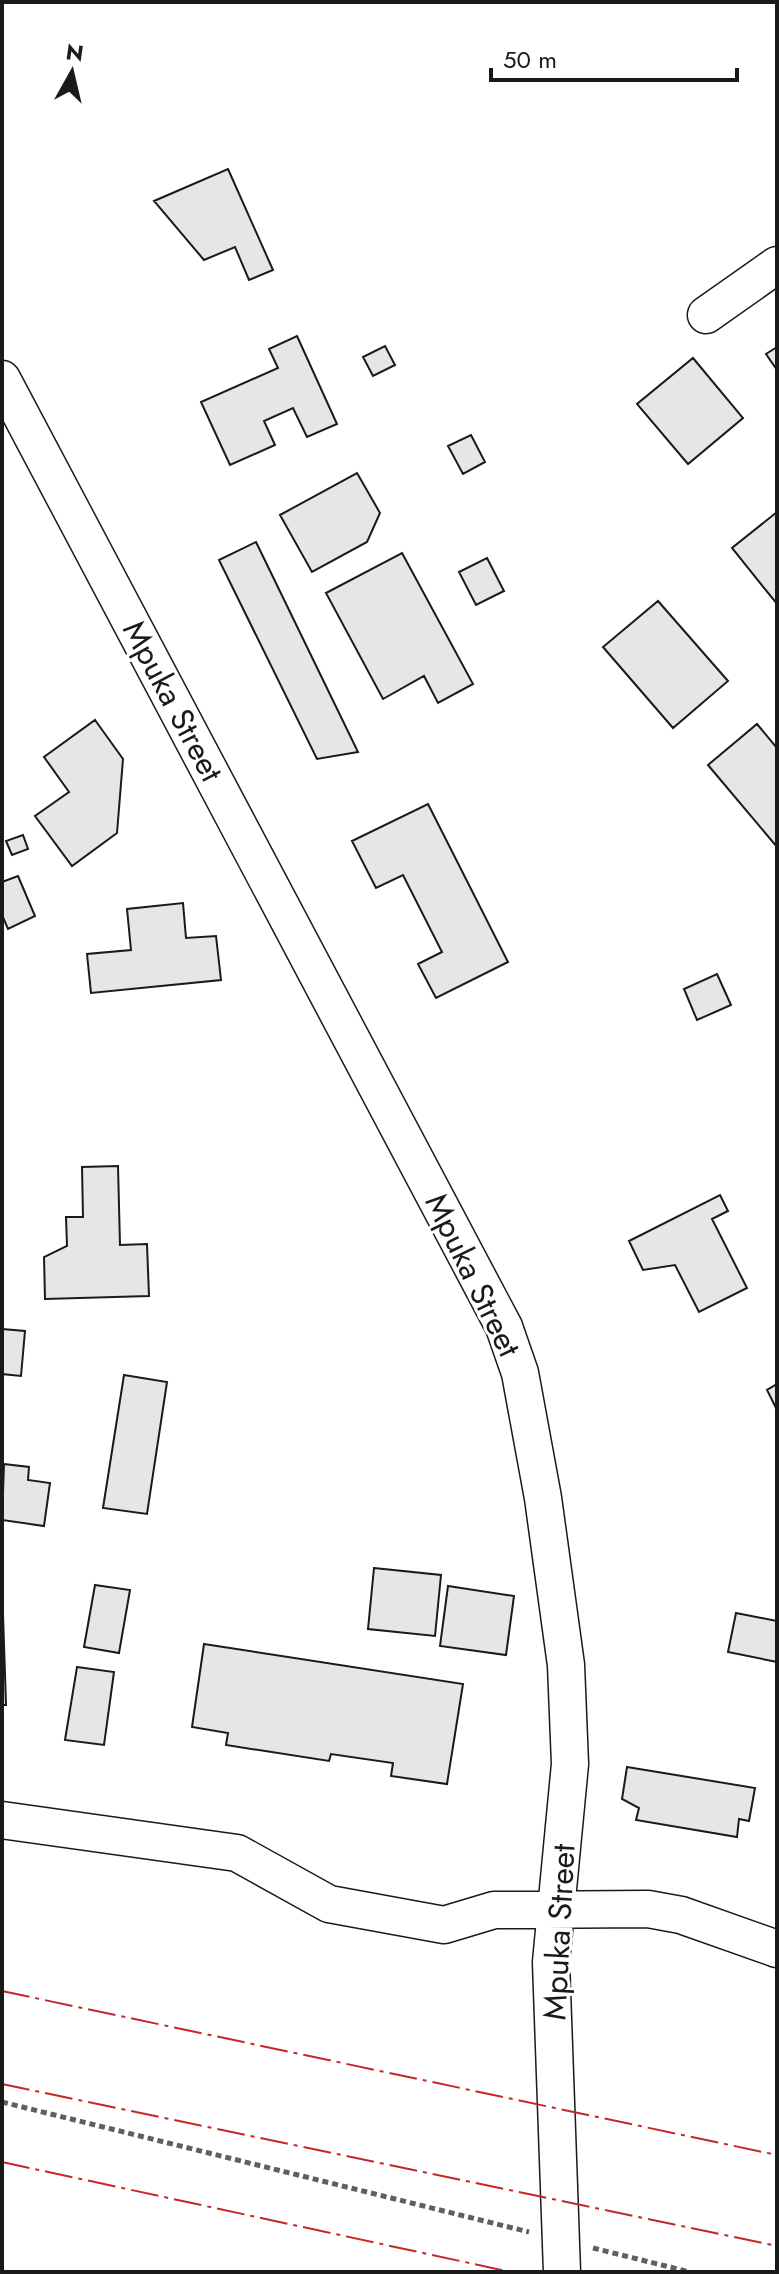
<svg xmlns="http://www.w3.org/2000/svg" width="779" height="2274" font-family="Jost,sans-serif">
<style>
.building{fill:#e6e6e6;stroke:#1a1a1a;stroke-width:2}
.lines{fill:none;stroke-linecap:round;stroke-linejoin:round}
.minor-casing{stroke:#1a1a1a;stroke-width:39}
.path{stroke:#5f5f5f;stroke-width:5;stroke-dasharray:6 4;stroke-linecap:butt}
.minor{stroke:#fff;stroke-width:36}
.power{stroke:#c62828;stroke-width:2;stroke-dasharray:28 6 4 6;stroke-linecap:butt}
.labels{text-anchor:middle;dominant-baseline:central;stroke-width:6;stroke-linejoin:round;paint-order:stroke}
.street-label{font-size:32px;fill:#1a1a1a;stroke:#fff}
</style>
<rect width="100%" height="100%" fill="#fff"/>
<!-- building -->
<path class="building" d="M 228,169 L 273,270 L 249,280 L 235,247 L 204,260 L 154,201 Z
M 297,336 L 337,424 L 307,437 L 293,408 L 264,421 L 275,445 L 230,465 L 201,402 L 278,368 L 269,349 Z
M 385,346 L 395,365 L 373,376 L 363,357 Z
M 777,347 L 777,370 L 766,354 Z
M 693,358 L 743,418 L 688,464 L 637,404 Z
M 471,435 L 485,462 L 463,474 L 448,446 Z
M 357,473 L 380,513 L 367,542 L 312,572 L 280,515 Z
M 777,512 L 777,604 L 732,548 Z
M 256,542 L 358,752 L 317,759 L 219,560 Z
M 402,553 L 473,684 L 438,703 L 424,676 L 383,699 L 326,593 Z
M 487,558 L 504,591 L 476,605 L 459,572 Z
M 658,601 L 728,681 L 673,728 L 603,647 Z
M 95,720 L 123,759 L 117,833 L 72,866 L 35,816 L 69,792 L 44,757 Z
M 757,724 L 777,748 L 777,847 L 708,765 Z
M 428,804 L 508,962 L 436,998 L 418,964 L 442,952 L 403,875 L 376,888 L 352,841 Z
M 23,835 L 28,849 L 12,855 L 6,841 Z
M 18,876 L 35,916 L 8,929 L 2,915 L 2,882 Z
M 183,903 L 186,938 L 216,936 L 221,980 L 91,993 L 87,954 L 131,950 L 127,909 Z
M 717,974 L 731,1005 L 697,1020 L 684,989 Z
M 118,1166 L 120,1245 L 147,1244 L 149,1296 L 45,1299 L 44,1257 L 67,1246 L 66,1217 L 83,1217 L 82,1167 Z
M 720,1195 L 728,1211 L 712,1219 L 747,1288 L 699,1312 L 675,1265 L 643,1270 L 629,1241 Z
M 2,1329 L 25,1331 L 21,1376 L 2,1374 Z
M 124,1375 L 167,1382 L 147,1514 L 103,1508 Z
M 777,1384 L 777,1410 L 767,1390 Z
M 4,1464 L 29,1467 L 28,1480 L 50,1483 L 44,1526 L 2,1520 Z
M 374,1568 L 441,1575 L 435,1636 L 368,1629 Z
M 2,1584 L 6,1705 L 2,1705 Z
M 95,1585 L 130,1590 L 119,1653 L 84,1647 Z
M 448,1586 L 514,1596 L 506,1655 L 440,1646 Z
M 736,1613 L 777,1621 L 777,1662 L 728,1652 Z
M 204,1644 L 463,1684 L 447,1784 L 391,1776 L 393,1763 L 331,1754 L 329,1761 L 226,1745 L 228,1733 L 192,1727 Z
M 77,1667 L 114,1672 L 104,1745 L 65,1740 Z
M 627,1767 L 755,1788 L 749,1821 L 739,1819 L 737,1837 L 636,1820 L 639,1808 L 622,1799 Z"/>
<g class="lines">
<defs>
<path id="minor" d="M 706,315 L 777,265
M 2,379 L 504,1327 L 520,1373 L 543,1498 L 566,1665 L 570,1764 L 551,1962 L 562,2272
M 2,1820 L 237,1853 L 329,1904 L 444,1925 L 494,1910 L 648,1909 L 681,1915 L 777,1949"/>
</defs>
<!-- minor casing -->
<use href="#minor" class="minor-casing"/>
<!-- path -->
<path class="path" d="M 2,2102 L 529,2232
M 593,2248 L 690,2272"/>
<!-- minor -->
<use href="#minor" class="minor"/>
<!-- power -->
<path class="power" d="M 2,1991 L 777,2155
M 2,2084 L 777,2246
M 2,2162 L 511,2272"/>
</g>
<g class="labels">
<!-- street labels -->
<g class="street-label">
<text transform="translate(173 701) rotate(62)">Mpuka Street</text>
<text transform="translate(473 1275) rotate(64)">Mpuka Street</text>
<text transform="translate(559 1932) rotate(-87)">Mpuka Street</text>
</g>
</g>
<!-- border -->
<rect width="779" height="2274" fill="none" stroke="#1a1a1a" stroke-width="8"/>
<!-- north arrow -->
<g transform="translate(72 72) rotate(8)" stroke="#ffffff" stroke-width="6" paint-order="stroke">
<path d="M0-6L14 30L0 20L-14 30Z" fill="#1a1a1a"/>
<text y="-12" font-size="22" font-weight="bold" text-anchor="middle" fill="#1a1a1a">N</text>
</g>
<!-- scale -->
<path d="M491 68v12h246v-12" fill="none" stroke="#1a1a1a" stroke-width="4"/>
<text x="503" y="68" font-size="24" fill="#1a1a1a" stroke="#ffffff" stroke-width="6" paint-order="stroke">50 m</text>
</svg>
